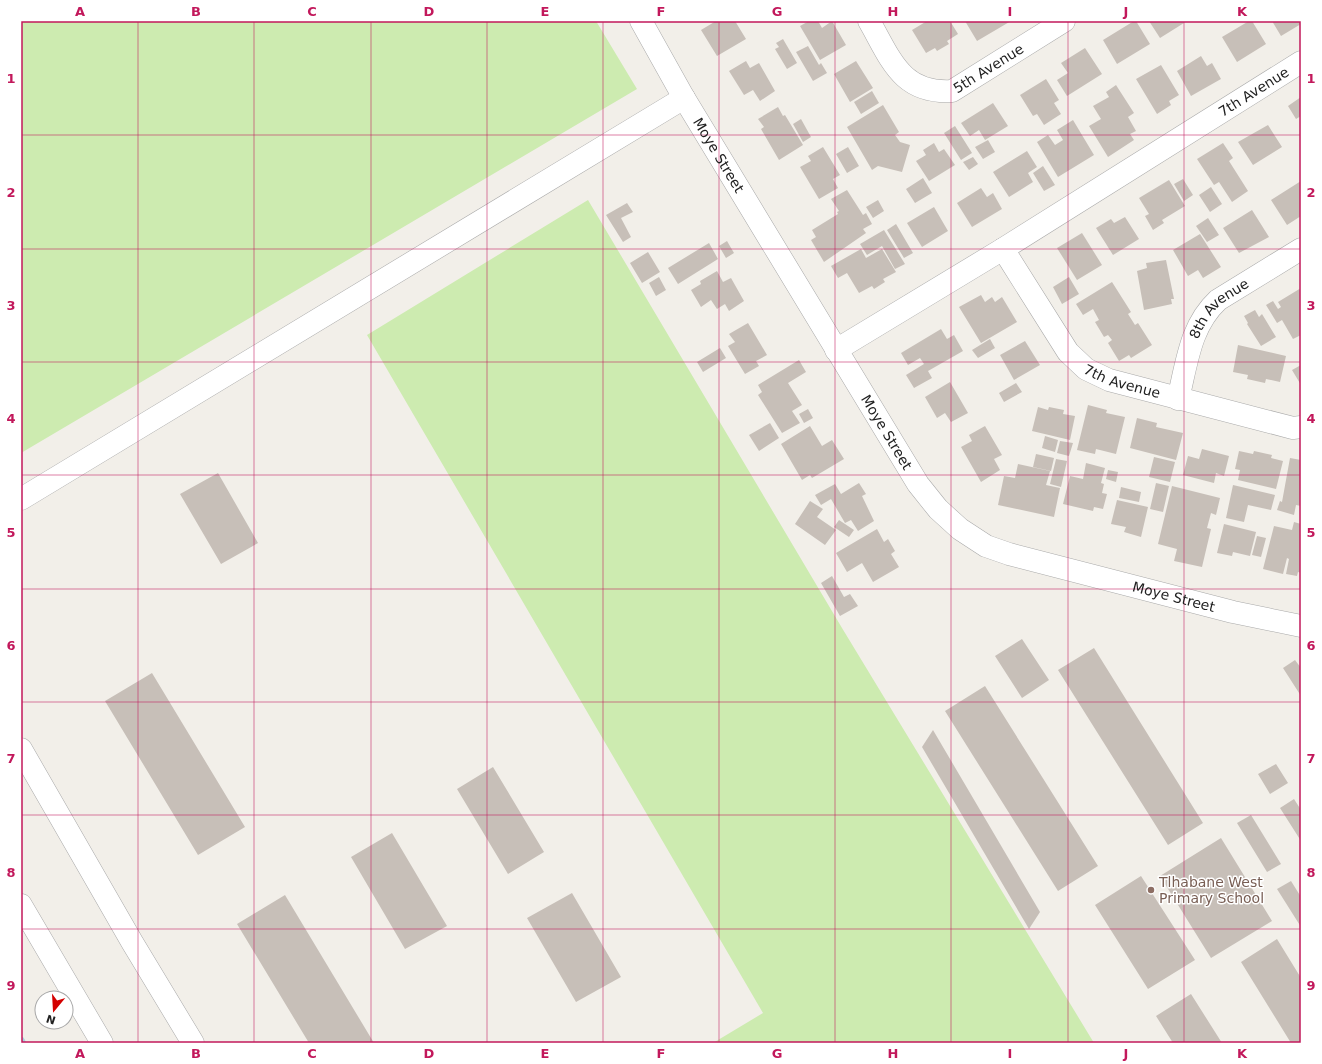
<svg xmlns="http://www.w3.org/2000/svg" width="1322" height="1064" font-family="'DejaVu Sans',sans-serif">
<style>
.grass{fill:#cdebb0}
.lines{fill:none;stroke-linecap:round;stroke-linejoin:round}
.stream{stroke:#aad3df;stroke-width:8}
.building{fill:#c7bfb8}
.minor-casing{stroke:#a9a9a9;stroke-width:23}
.minor{stroke:#fff;stroke-width:22}
.grid{fill:none;stroke:#c2185b;stroke-width:1;stroke-opacity:0.55}
.education-dot{fill:#8d6e63;stroke:#fff;stroke-width:1.5}
.labels{text-anchor:middle;dominant-baseline:central;stroke-width:3;stroke-linejoin:round;paint-order:stroke}
.street-label{font-size:14px;fill:#222;stroke:#fff}
.education-label{font-size:14px;fill:#785e54;stroke:#fff;text-anchor:start}
.neatline{fill:none;stroke:#c2185b;stroke-width:1.5}
.grid-label{font-size:13px;text-anchor:middle;font-weight:bold;fill:#c2185b}
</style>
<rect width="100%" height="100%" fill="#f2efe9"/>
<!-- grass -->
<path class="grass" d="M 21,21 L 596,21 L 637,89 L 21,453 Z
M 588,200 L 842,628 L 1094,1043 L 713,1043 L 763,1013 L 367,335 Z"/>
<g class="lines">
<!-- stream -->
<path class="stream" d="M 21,1041 L 22,1043"/>
</g>
<!-- building -->
<path class="building" d="M 716,21 L 735,21 L 746,39 L 717,56 L 701,30 Z
M 809,21 L 818,21 L 822,28 L 832,21 L 846,45 L 820,60 L 800,26 Z
M 927,21 L 950,21 L 958,34 L 947,41 L 949,44 L 937,51 L 935,48 L 926,53 L 912,30 Z
M 965,21 L 1011,21 L 977,41 Z
M 1134,21 L 1136,21 L 1150,44 L 1117,64 L 1103,40 Z
M 1149,21 L 1182,21 L 1184,23 L 1160,38 Z
M 1249,21 L 1252,21 L 1266,44 L 1237,62 L 1222,37 Z
M 1272,21 L 1301,21 L 1301,24 L 1281,36 Z
M 783,39 L 797,63 L 787,69 L 775,49 L 779,47 L 776,43 Z
M 808,46 L 819,65 L 821,63 L 827,73 L 813,81 L 796,52 Z
M 1085,48 L 1102,74 L 1067,96 L 1057,80 L 1068,73 L 1061,63 Z
M 1201,56 L 1207,66 L 1212,63 L 1221,79 L 1191,96 L 1177,71 Z
M 746,61 L 750,68 L 759,63 L 775,91 L 760,101 L 753,90 L 744,95 L 729,71 Z
M 856,61 L 873,88 L 850,102 L 834,74 Z
M 1161,65 L 1179,95 L 1169,101 L 1171,105 L 1157,114 L 1136,79 Z
M 1046,79 L 1059,100 L 1054,103 L 1061,114 L 1044,125 L 1037,114 L 1033,116 L 1020,95 Z
M 1116,85 L 1134,113 L 1128,117 L 1136,131 L 1130,134 L 1134,140 L 1108,157 L 1089,126 L 1101,119 L 1093,106 L 1109,97 L 1106,92 Z
M 872,91 L 879,103 L 861,114 L 854,102 Z
M 1301,97 L 1301,116 L 1296,119 L 1288,106 Z
M 993,103 L 1008,126 L 985,140 L 979,130 L 970,136 L 961,123 Z
M 883,105 L 899,132 L 895,135 L 900,142 L 910,145 L 902,172 L 878,166 L 872,170 L 847,127 Z
M 778,107 L 783,116 L 785,115 L 803,145 L 779,160 L 761,129 L 764,127 L 758,119 Z
M 801,119 L 811,137 L 803,142 L 793,124 Z
M 1073,120 L 1094,155 L 1058,177 L 1037,142 L 1048,135 L 1055,145 L 1063,140 L 1057,130 Z
M 1268,125 L 1282,147 L 1253,165 L 1238,142 Z
M 955,126 L 972,153 L 961,160 L 944,133 Z
M 988,140 L 995,152 L 983,159 L 975,147 Z
M 934,143 L 939,152 L 944,149 L 955,165 L 929,181 L 916,161 L 926,155 L 923,150 Z
M 1223,143 L 1233,158 L 1229,161 L 1248,191 L 1232,202 L 1219,182 L 1214,185 L 1197,159 Z
M 823,147 L 840,175 L 833,179 L 838,188 L 819,199 L 800,167 L 811,161 L 808,156 Z
M 848,147 L 859,166 L 847,173 L 836,154 Z
M 1027,151 L 1037,167 L 1028,173 L 1033,182 L 1009,197 L 993,172 Z
M 973,157 L 978,164 L 969,170 L 963,162 Z
M 1043,166 L 1055,185 L 1044,191 L 1033,173 Z
M 923,178 L 932,193 L 915,203 L 906,189 Z
M 1183,179 L 1193,195 L 1184,201 L 1174,184 Z
M 1169,180 L 1185,206 L 1162,220 L 1164,223 L 1153,230 L 1145,216 L 1149,214 L 1139,198 Z
M 1301,181 L 1301,216 L 1287,225 L 1271,200 Z
M 1211,187 L 1222,204 L 1210,212 L 1199,195 Z
M 981,188 L 987,197 L 993,193 L 1002,209 L 972,227 L 957,203 Z
M 847,190 L 863,215 L 866,213 L 872,224 L 863,229 L 866,233 L 824,262 L 811,240 L 816,237 L 812,230 L 838,214 L 837,212 L 839,211 L 831,199 Z
M 878,200 L 884,211 L 873,218 L 866,207 Z
M 627,203 L 633,212 L 621,218 L 631,237 L 623,242 L 606,215 Z
M 934,207 L 948,231 L 922,247 L 907,223 Z
M 1252,210 L 1269,237 L 1239,253 L 1223,228 Z
M 1125,217 L 1139,239 L 1113,255 L 1096,228 L 1111,219 L 1114,223 Z
M 1208,218 L 1219,235 L 1207,242 L 1196,226 Z
M 896,224 L 913,253 L 904,258 L 887,230 Z
M 884,230 L 905,264 L 895,269 L 882,246 L 867,255 L 860,244 Z
M 1082,233 L 1102,265 L 1077,280 L 1057,248 Z
M 1200,234 L 1221,267 L 1203,278 L 1198,270 L 1188,276 L 1173,250 Z
M 727,241 L 734,253 L 726,258 L 719,246 Z
M 709,243 L 718,259 L 678,284 L 668,268 Z
M 861,249 L 866,258 L 882,249 L 896,272 L 883,279 L 885,282 L 874,289 L 872,286 L 859,293 L 847,273 L 838,278 L 831,266 Z
M 648,252 L 660,272 L 642,283 L 630,263 Z
M 1166,260 L 1174,299 L 1171,299 L 1172,304 L 1144,310 L 1137,271 L 1147,268 L 1146,263 Z
M 717,271 L 723,282 L 731,278 L 744,301 L 729,311 L 725,304 L 717,309 L 711,300 L 701,307 L 691,290 L 701,284 L 700,281 Z
M 659,277 L 666,290 L 656,296 L 649,283 Z
M 1069,277 L 1079,294 L 1062,304 L 1053,287 Z
M 1112,282 L 1131,312 L 1128,314 L 1135,325 L 1138,323 L 1152,345 L 1131,358 L 1129,355 L 1119,361 L 1108,343 L 1112,340 L 1108,335 L 1104,337 L 1095,322 L 1099,320 L 1093,309 L 1083,315 L 1076,304 Z
M 1301,288 L 1301,335 L 1293,339 L 1282,320 L 1277,323 L 1266,305 L 1273,301 L 1278,309 L 1281,307 L 1278,302 Z
M 981,295 L 985,302 L 992,297 L 995,302 L 1002,297 L 1017,322 L 981,343 L 959,307 Z
M 1255,310 L 1259,317 L 1262,314 L 1276,337 L 1261,346 L 1247,324 L 1248,323 L 1244,316 Z
M 748,323 L 767,355 L 756,361 L 759,366 L 745,374 L 728,346 L 735,342 L 729,334 Z
M 941,329 L 947,339 L 954,335 L 963,351 L 928,371 L 932,378 L 914,388 L 906,375 L 924,364 L 920,358 L 908,365 L 901,353 Z
M 990,339 L 995,348 L 978,358 L 972,350 Z
M 1025,341 L 1040,365 L 1014,380 L 1000,355 Z
M 1238,345 L 1286,356 L 1280,382 L 1266,379 L 1265,383 L 1247,379 L 1248,375 L 1233,372 Z
M 720,348 L 726,358 L 703,372 L 697,362 Z
M 799,360 L 806,372 L 788,383 L 802,405 L 792,411 L 800,423 L 782,433 L 758,395 L 762,392 L 758,385 Z
M 1301,365 L 1301,385 L 1292,370 Z
M 950,382 L 968,413 L 951,422 L 945,413 L 937,418 L 925,397 Z
M 1016,383 L 1022,392 L 1004,402 L 999,393 Z
M 1088,405 L 1107,410 L 1106,413 L 1125,417 L 1116,454 L 1096,449 L 1095,454 L 1077,450 Z
M 1038,407 L 1048,410 L 1049,407 L 1064,410 L 1063,414 L 1075,416 L 1070,440 L 1032,431 Z
M 808,409 L 813,418 L 804,423 L 799,414 Z
M 1137,418 L 1157,423 L 1156,427 L 1183,433 L 1176,460 L 1130,448 Z
M 770,423 L 779,438 L 759,451 L 749,435 Z
M 810,426 L 822,446 L 832,440 L 844,459 L 812,478 L 810,475 L 802,480 L 781,444 Z
M 985,426 L 1002,455 L 994,459 L 1000,470 L 981,482 L 961,447 L 972,441 L 969,435 Z
M 1045,436 L 1058,440 L 1055,452 L 1042,448 Z
M 1060,441 L 1073,443 L 1069,456 L 1057,453 Z
M 1202,449 L 1229,456 L 1224,476 L 1216,473 L 1214,483 L 1183,475 L 1188,456 L 1199,459 Z
M 1239,451 L 1253,454 L 1254,451 L 1272,455 L 1271,458 L 1283,461 L 1276,489 L 1238,480 L 1240,470 L 1235,469 Z
M 1036,454 L 1054,458 L 1051,471 L 1033,467 Z
M 1154,457 L 1175,462 L 1170,482 L 1149,477 Z
M 1290,458 L 1301,460 L 1301,506 L 1296,505 L 1294,515 L 1277,510 L 1280,501 L 1282,502 Z
M 1056,459 L 1067,461 L 1061,487 L 1050,484 Z
M 1086,463 L 1105,468 L 1101,483 L 1104,484 L 1102,493 L 1107,494 L 1103,509 L 1094,507 L 1093,511 L 1063,504 L 1070,476 L 1083,479 Z
M 1018,464 L 1050,471 L 1046,485 L 1060,488 L 1054,517 L 998,505 L 1004,476 L 1015,478 Z
M 1108,470 L 1118,472 L 1116,482 L 1106,479 Z
M 218,473 L 258,543 L 221,564 L 180,494 Z
M 859,483 L 866,494 L 862,496 L 874,521 L 858,531 L 851,520 L 845,523 L 831,499 L 821,505 L 815,495 L 835,484 L 841,494 Z
M 1156,483 L 1169,486 L 1163,512 L 1150,509 Z
M 1233,485 L 1275,495 L 1271,510 L 1248,505 L 1244,522 L 1226,518 Z
M 1172,486 L 1220,498 L 1216,515 L 1211,513 L 1207,528 L 1211,529 L 1202,567 L 1174,561 L 1177,549 L 1158,544 Z
M 1121,487 L 1141,492 L 1139,502 L 1119,498 Z
M 1117,500 L 1148,507 L 1141,537 L 1124,532 L 1126,527 L 1111,524 Z
M 810,501 L 823,509 L 817,517 L 836,530 L 825,545 L 795,524 Z
M 839,520 L 854,530 L 849,537 L 834,527 Z
M 1294,522 L 1301,524 L 1301,573 L 1298,572 L 1297,576 L 1286,574 L 1289,559 L 1287,558 L 1283,574 L 1263,569 L 1274,526 L 1292,530 Z
M 1224,524 L 1256,532 L 1250,556 L 1233,552 L 1232,556 L 1217,553 Z
M 877,529 L 884,542 L 888,539 L 895,551 L 891,554 L 899,567 L 873,582 L 862,563 L 847,572 L 836,553 Z
M 1257,536 L 1266,538 L 1261,557 L 1252,555 Z
M 832,576 L 844,597 L 850,594 L 858,606 L 840,616 L 821,583 Z
M 1022,639 L 1049,680 L 1022,698 L 995,656 Z
M 1094,648 L 1203,823 L 1168,845 L 1058,670 Z
M 1295,660 L 1301,668 L 1301,696 L 1283,668 Z
M 152,673 L 245,827 L 198,855 L 105,701 Z
M 985,686 L 1098,866 L 1058,891 L 945,711 Z
M 933,730 L 1040,912 L 1029,929 L 922,747 Z
M 1276,764 L 1288,783 L 1270,794 L 1258,774 Z
M 493,767 L 544,852 L 508,874 L 457,789 Z
M 1294,799 L 1301,810 L 1301,841 L 1280,808 Z
M 1251,815 L 1281,864 L 1267,872 L 1237,823 Z
M 392,833 L 447,926 L 405,949 L 351,857 Z
M 1221,838 L 1272,921 L 1211,958 L 1160,876 Z
M 1141,876 L 1195,960 L 1148,989 L 1095,905 Z
M 1291,881 L 1301,897 L 1301,927 L 1277,889 Z
M 572,893 L 621,977 L 576,1002 L 527,918 Z
M 285,895 L 374,1043 L 309,1043 L 237,924 Z
M 1277,939 L 1301,978 L 1301,1043 L 1291,1043 L 1241,962 Z
M 1191,994 L 1222,1043 L 1173,1043 L 1156,1016 Z"/>
<g class="lines">
<defs>
<g id="minor">
<path id="s1" d="M 641,21 L 684,98 L 918,484 L 938,509 L 960,529 L 986,546 L 1009,554 L 1233,612 L 1301,626"/>
<path id="s2" d="M 869,21 C 891,59 901,94 952,91 L 1064,21"/>
<path id="s3" d="M 1003,249 L 1068,352 L 1086,369 L 1109,380 L 1293,428 L 1301,427"/>
<path id="s4" d="M 836,350 L 1003,249 L 1301,62"/>
<path id="s5" d="M 1178,399 C 1187,363 1190,326 1218,300 L 1301,249"/>
<path d="M 21,499 L 684,98"/>
<path d="M 21,749 L 132,942 L 193,1043"/>
<path d="M 21,905 L 102,1043"/>
</g>
</defs>
<!-- minor casing -->
<use href="#minor" class="minor-casing"/>
<!-- minor -->
<use href="#minor" class="minor"/>
</g>
<!-- grid -->
<path class="grid" d="M 138,21 L 138,1043M 254,21 L 254,1043M 371,21 L 371,1043M 487,21 L 487,1043M 603,21 L 603,1043M 719,21 L 719,1043M 835,21 L 835,1043M 951,21 L 951,1043M 1068,21 L 1068,1043M 1184,21 L 1184,1043M 21,135 L 1301,135M 21,249 L 1301,249M 21,362 L 1301,362M 21,475 L 1301,475M 21,589 L 1301,589M 21,702 L 1301,702M 21,815 L 1301,815M 21,929 L 1301,929"/>
<!-- markers -->
<circle class="education-dot" cx="1151" cy="890" r="4"/>
<g class="labels">
<!-- street labels -->
<g class="street-label">
<text stroke="none"><textPath href="#s2" startOffset="160">5th Avenue</textPath></text>
<text stroke="none"><textPath href="#s4" startOffset="491">7th Avenue</textPath></text>
<text stroke="none"><textPath href="#s1" startOffset="155">Moye Street</textPath></text>
<text stroke="none"><textPath href="#s5" startOffset="103">8th Avenue</textPath></text>
<text stroke="none"><textPath href="#s3" startOffset="185">7th Avenue</textPath></text>
<text stroke="none"><textPath href="#s1" startOffset="479">Moye Street</textPath></text>
<text stroke="none"><textPath href="#s1" startOffset="827">Moye Street</textPath></text>
</g>
<!-- education labels -->
<g class="education-label">
<text x="1159" y="882">Tlhabane West<tspan x="1159" dy="16">Primary School</tspan></text>
</g>
</g>
<!-- border -->
<rect width="1322" height="1064" fill="none" stroke="#ffffff" stroke-width="44"/>
<!-- north arrow -->
<g transform="translate(54 1010) rotate(198)"><circle r="19" fill="#ffffff" stroke="#a7a7a7"/>
<path d="M0-3L7 15L0 10L-7 15Z" fill="#d40000"/>
<text y="-6" font-size="11" font-weight="bold" text-anchor="middle" fill="#222222">N</text>
</g>
<rect x="22" y="22" width="1278" height="1020" class="neatline"/>
<g class="grid-label">
<text x="80" y="16">A</text>
<text x="196" y="16">B</text>
<text x="312" y="16">C</text>
<text x="429" y="16">D</text>
<text x="545" y="16">E</text>
<text x="661" y="16">F</text>
<text x="777" y="16">G</text>
<text x="893" y="16">H</text>
<text x="1010" y="16">I</text>
<text x="1126" y="16">J</text>
<text x="1242" y="16">K</text>
<text x="11" y="83">1</text>
<text x="1311" y="83">1</text>
<text x="11" y="197">2</text>
<text x="1311" y="197">2</text>
<text x="11" y="310">3</text>
<text x="1311" y="310">3</text>
<text x="11" y="423">4</text>
<text x="1311" y="423">4</text>
<text x="11" y="537">5</text>
<text x="1311" y="537">5</text>
<text x="11" y="650">6</text>
<text x="1311" y="650">6</text>
<text x="11" y="763">7</text>
<text x="1311" y="763">7</text>
<text x="11" y="877">8</text>
<text x="1311" y="877">8</text>
<text x="11" y="990">9</text>
<text x="1311" y="990">9</text>
<text x="80" y="1058">A</text>
<text x="196" y="1058">B</text>
<text x="312" y="1058">C</text>
<text x="429" y="1058">D</text>
<text x="545" y="1058">E</text>
<text x="661" y="1058">F</text>
<text x="777" y="1058">G</text>
<text x="893" y="1058">H</text>
<text x="1010" y="1058">I</text>
<text x="1126" y="1058">J</text>
<text x="1242" y="1058">K</text>
</g>
</svg>
